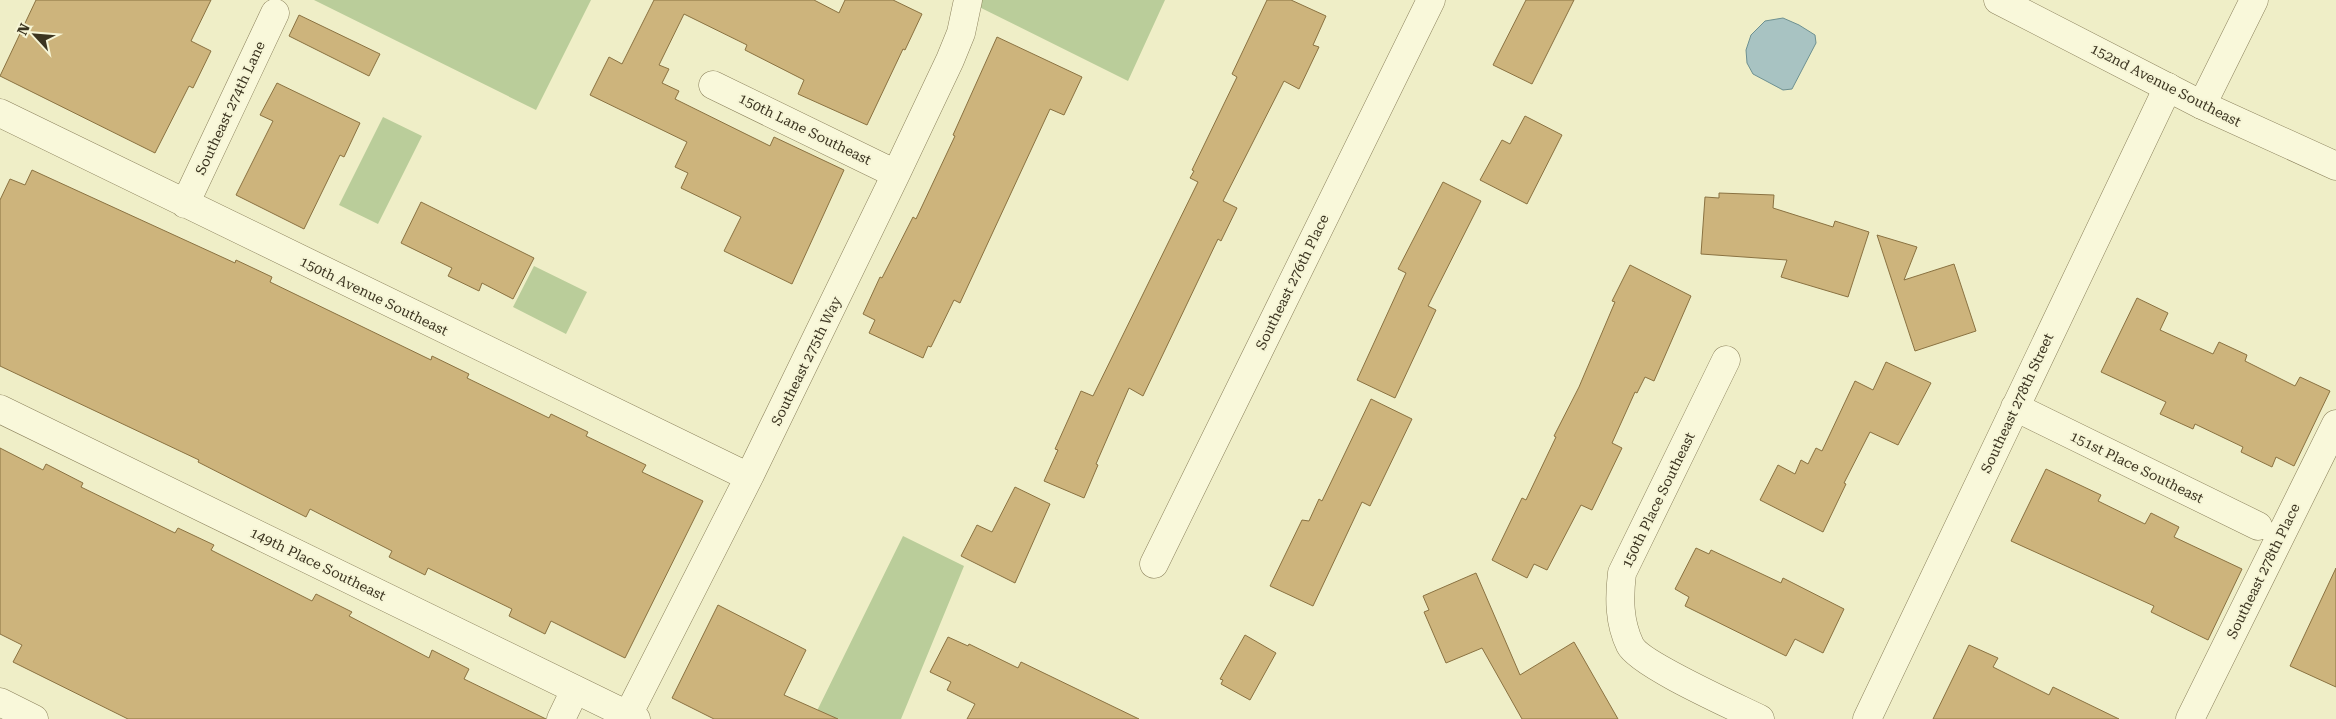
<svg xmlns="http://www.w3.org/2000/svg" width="2336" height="719" font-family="'Roboto Serif',serif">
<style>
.green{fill:#bacd9a}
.water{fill:#a8c3c2;stroke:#6e9191}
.building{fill:#cdb47c;stroke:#8a7241}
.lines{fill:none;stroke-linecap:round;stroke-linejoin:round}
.minor-casing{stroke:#8b815c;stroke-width:29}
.tertiary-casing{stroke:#8b815c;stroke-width:29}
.minor{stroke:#f9f8da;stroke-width:28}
.tertiary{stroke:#f9f8da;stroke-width:28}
.labels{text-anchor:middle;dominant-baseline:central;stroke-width:4;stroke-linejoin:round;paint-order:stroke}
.street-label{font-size:14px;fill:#3b3420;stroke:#f6f5d6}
</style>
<rect width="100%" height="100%" fill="#efeec7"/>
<!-- green -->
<path class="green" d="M 314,0 L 591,0 L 536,110 Z
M 965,0 L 1165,0 L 1128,81 Z
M 383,117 L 422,136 L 378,224 L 339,205 Z
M 534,266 L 587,292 L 566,334 L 513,307 Z
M 903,536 L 964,566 L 901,719 L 813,719 Z"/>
<!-- water -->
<path class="water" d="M 1783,18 L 1799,25 L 1815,35 L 1816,43 L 1792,89 L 1783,90 L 1753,74 L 1747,63 L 1746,50 L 1751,35 L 1765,21 Z"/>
<!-- building -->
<path class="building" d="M 36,0 L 211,0 L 191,41 L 211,51 L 193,88 L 189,86 L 155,153 L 0,76 Z
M 654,0 L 814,0 L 839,13 L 845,0 L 893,0 L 922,14 L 905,50 L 903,49 L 867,125 L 798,94 L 804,80 L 745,50 L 747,45 L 684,14 L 659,65 L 669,69 L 662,83 L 679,91 L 675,99 L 770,146 L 774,137 L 844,170 L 792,284 L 724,251 L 741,217 L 681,188 L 688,173 L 675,167 L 687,142 L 590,95 L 609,57 L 622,64 Z
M 1267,0 L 1291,0 L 1326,16 L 1313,45 L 1319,47 L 1299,89 L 1284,81 L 1223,201 L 1237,208 L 1221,241 L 1218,239 L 1143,396 L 1129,388 L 1096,464 L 1098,465 L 1084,498 L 1044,481 L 1058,450 L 1055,449 L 1081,391 L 1093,396 L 1198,182 L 1190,178 L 1194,171 L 1192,170 L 1237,77 L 1232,74 Z
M 1526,0 L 1574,0 L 1532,84 L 1493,65 Z
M 299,15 L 380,54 L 369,76 L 289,36 Z
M 997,37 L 1082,77 L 1064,115 L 1050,109 L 960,303 L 954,300 L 931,347 L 928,346 L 923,358 L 869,333 L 875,320 L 863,314 L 880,277 L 882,278 L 913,217 L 916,219 L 955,136 L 953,135 Z
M 277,83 L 360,123 L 344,157 L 340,155 L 304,229 L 236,195 L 273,121 L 260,115 Z
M 1525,116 L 1562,135 L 1527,204 L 1480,180 L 1502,140 L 1510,144 Z
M 32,170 L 235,263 L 236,260 L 272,277 L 270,282 L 431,360 L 432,356 L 469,374 L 467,378 L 549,418 L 551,414 L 588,432 L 586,436 L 646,465 L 642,472 L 703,501 L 625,658 L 551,621 L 545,634 L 509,616 L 512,609 L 428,568 L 425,575 L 389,557 L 392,551 L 310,509 L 306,517 L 198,462 L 199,460 L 0,366 L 0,200 L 10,179 L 25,185 Z
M 1443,182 L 1481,201 L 1428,306 L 1436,310 L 1395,398 L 1357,380 L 1406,273 L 1398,269 Z
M 1719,193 L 1774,195 L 1773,208 L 1833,227 L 1835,221 L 1869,232 L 1848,297 L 1781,277 L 1787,260 L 1701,254 L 1705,197 L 1719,198 Z
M 421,202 L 534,258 L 513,299 L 482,283 L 479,291 L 448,276 L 452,268 L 401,243 Z
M 1877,235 L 1917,247 L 1904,280 L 1954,264 L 1976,331 L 1915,351 Z
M 1630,265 L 1691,296 L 1654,381 L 1645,377 L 1637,393 L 1635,392 L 1612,443 L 1622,448 L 1592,510 L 1581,505 L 1547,570 L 1534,564 L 1527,578 L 1492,560 L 1522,498 L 1526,500 L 1556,437 L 1554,436 L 1579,387 L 1615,302 L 1612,301 Z
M 2137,298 L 2168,313 L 2160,330 L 2213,354 L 2219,342 L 2247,355 L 2245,361 L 2295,386 L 2300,377 L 2330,391 L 2294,466 L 2276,457 L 2272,467 L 2241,452 L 2243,447 L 2195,424 L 2193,429 L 2160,414 L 2166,402 L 2101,372 Z
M 1886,362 L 1931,383 L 1898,445 L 1870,432 L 1844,483 L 1846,484 L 1823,532 L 1760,500 L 1778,465 L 1795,474 L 1801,460 L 1808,464 L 1816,448 L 1822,451 L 1855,381 L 1873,390 Z
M 1371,399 L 1412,419 L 1370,506 L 1362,502 L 1313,606 L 1270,586 L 1302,520 L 1309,521 L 1319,499 L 1322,501 Z
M 0,448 L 43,470 L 46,464 L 83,483 L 81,487 L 175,533 L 178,528 L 214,545 L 211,550 L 312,601 L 316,594 L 352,612 L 349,616 L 429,658 L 432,650 L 469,669 L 464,679 L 546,719 L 128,719 L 13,662 L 22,645 L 0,634 Z
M 2046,469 L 2101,495 L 2098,501 L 2145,524 L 2151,513 L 2179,527 L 2174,537 L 2242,569 L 2208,640 L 2151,612 L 2154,606 L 2011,541 Z
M 1015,487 L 1050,504 L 1015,583 L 961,556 L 977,525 L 992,532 Z
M 1696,548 L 1709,554 L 1711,550 L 1781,583 L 1783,578 L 1844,609 L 1823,653 L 1795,639 L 1786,656 L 1685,606 L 1689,597 L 1675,589 Z
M 2336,568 L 2336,687 L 2290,666 Z
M 1476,573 L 1520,675 L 1574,642 L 1618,719 L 1522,719 L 1482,648 L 1446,663 L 1424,612 L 1429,610 L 1423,596 Z
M 718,605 L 806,650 L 784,695 L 838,719 L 714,719 L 672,698 Z
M 1245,635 L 1276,653 L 1250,700 L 1221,684 L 1223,680 L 1220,679 Z
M 948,637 L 968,646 L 969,644 L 1018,668 L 1021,662 L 1139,719 L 967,719 L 975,704 L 947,690 L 951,682 L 930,672 Z
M 1969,645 L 1998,658 L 1993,667 L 2049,695 L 2053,687 L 2119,719 L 1933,719 Z"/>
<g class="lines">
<defs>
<path id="minor" d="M 713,85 L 896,174
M 2202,105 L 2254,0
M 0,113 L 749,477
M 185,204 L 275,13
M 1726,360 L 1622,573 C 1619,598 1619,622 1630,645 C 1639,664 1736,707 1760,719
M 2015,407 L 2258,526
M 0,409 L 636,719
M 1154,564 L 1431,0
M 0,702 L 34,719
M 628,715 L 749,477 L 896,174 L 950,60 L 961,33 L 968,0
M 561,719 L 575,690
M 1867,719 L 2168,87
M 2190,719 L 2336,424"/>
<path id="tertiary" d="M 1998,0 L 2202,105 L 2336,166"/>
</defs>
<!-- minor casing -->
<use href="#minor" class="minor-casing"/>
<!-- tertiary casing -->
<use href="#tertiary" class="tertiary-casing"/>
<!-- minor -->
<use href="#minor" class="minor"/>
<!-- tertiary -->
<use href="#tertiary" class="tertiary"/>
</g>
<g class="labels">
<!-- street labels -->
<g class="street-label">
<text transform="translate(2166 85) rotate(27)">152nd Avenue Southeast</text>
<text transform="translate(230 108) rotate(-65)">Southeast 274th Lane</text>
<text transform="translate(805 129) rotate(26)">150th Lane Southeast</text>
<text transform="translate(1292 282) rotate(-64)">Southeast 276th Place</text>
<text transform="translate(374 296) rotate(26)">150th Avenue Southeast</text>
<text transform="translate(806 361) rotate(-64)">Southeast 275th Way</text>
<text transform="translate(2017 403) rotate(-65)">Southeast 278th Street</text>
<text transform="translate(2137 467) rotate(26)">151st Place Southeast</text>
<text transform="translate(1658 500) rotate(-64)">150th Place Southeast</text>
<text transform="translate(318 564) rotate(26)">149th Place Southeast</text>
<text transform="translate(2263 571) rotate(-64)">Southeast 278th Place</text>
</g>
</g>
<!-- north arrow -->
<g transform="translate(35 35) rotate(296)" stroke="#f6f5d6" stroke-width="4" paint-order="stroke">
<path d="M0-4L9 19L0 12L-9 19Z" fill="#3b3420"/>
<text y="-8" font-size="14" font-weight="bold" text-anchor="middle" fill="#3b3420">N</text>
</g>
</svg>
